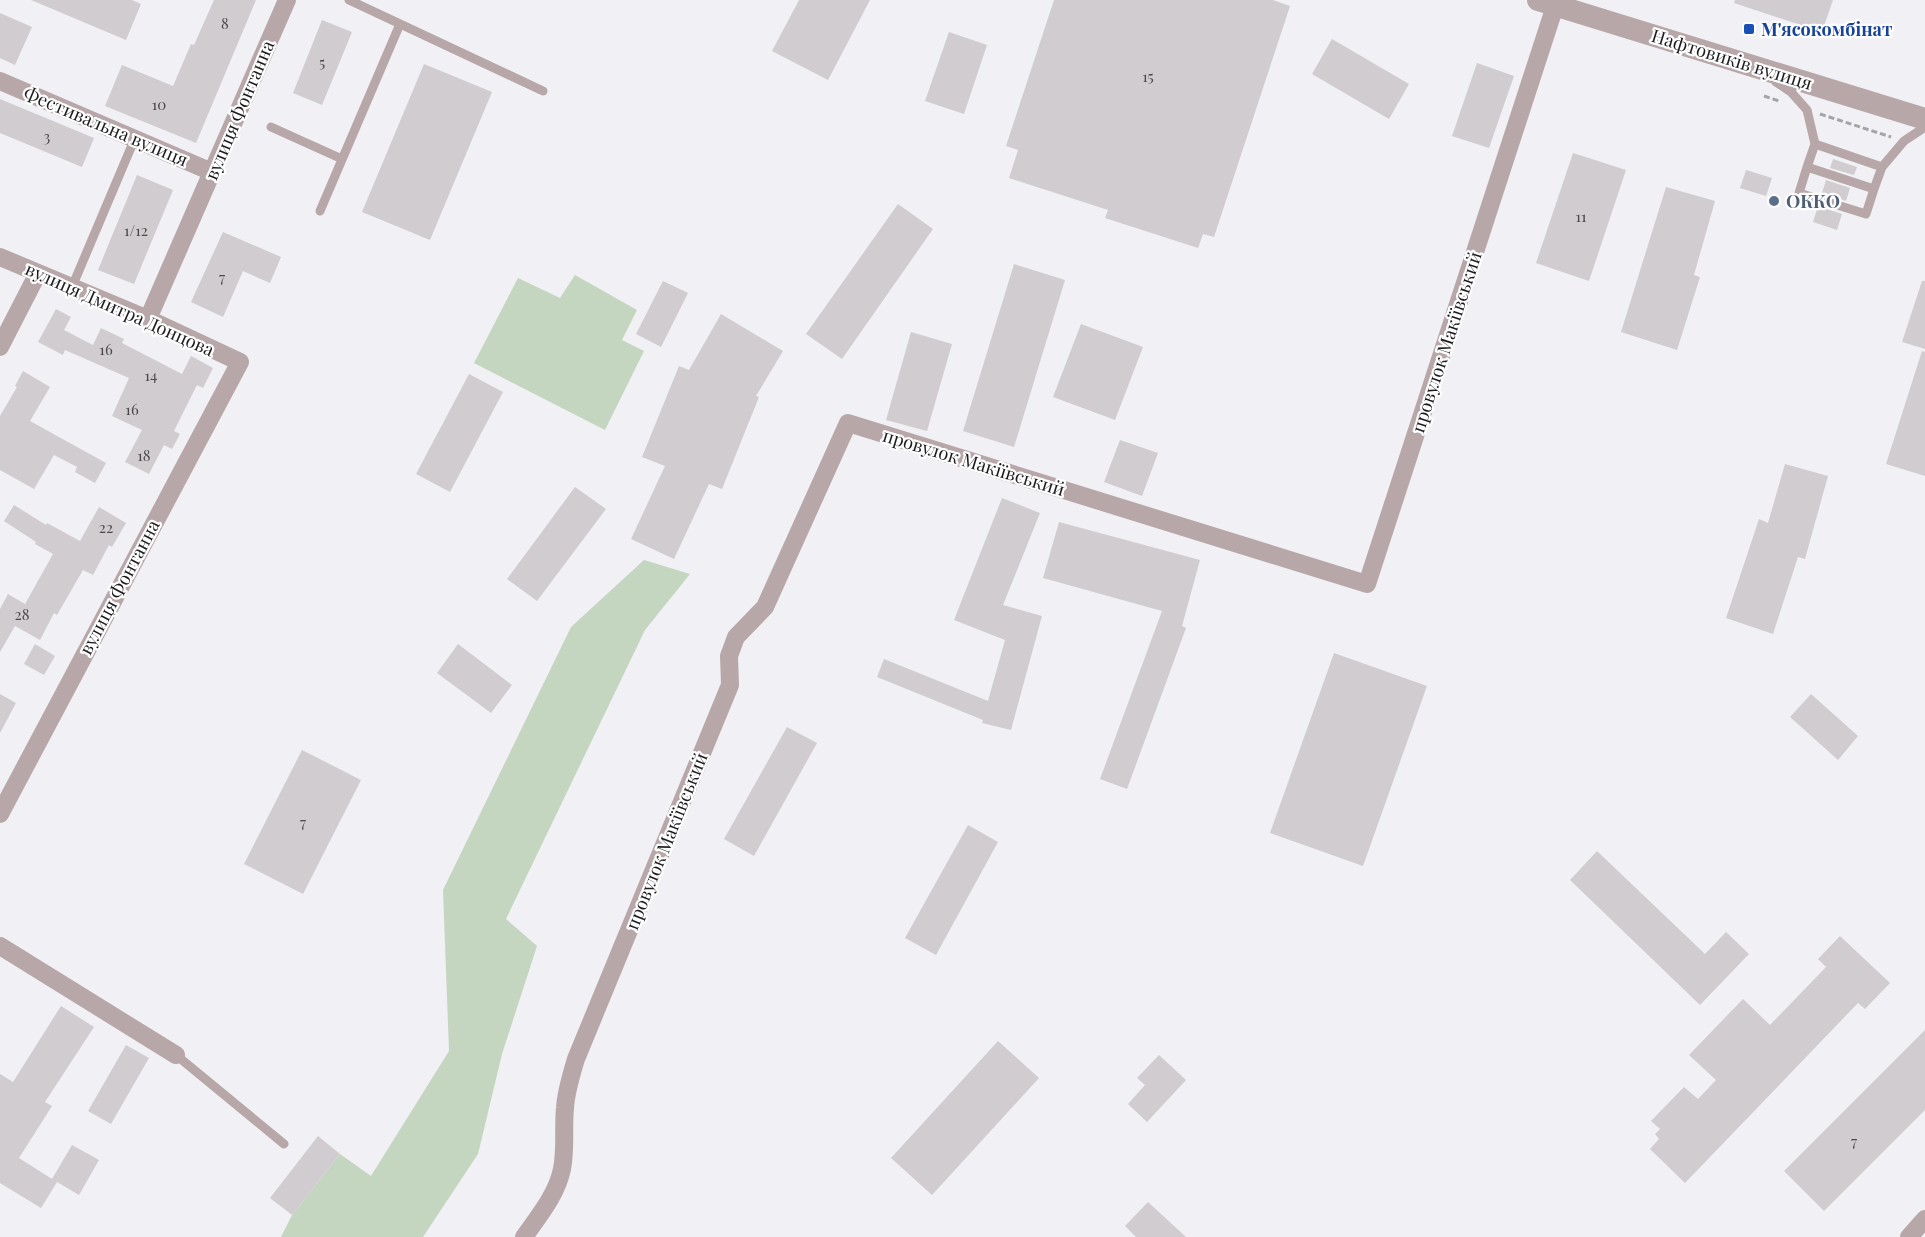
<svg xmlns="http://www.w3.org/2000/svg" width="1925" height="1237" font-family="'Playfair Display',serif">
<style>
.green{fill:#c4d6bf}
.building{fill:#d1cccf}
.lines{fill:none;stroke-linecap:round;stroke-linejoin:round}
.path{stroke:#a4a4a8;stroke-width:3;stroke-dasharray:6 3;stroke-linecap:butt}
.service{stroke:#b8a7a9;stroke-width:9}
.minor{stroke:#b8a7a9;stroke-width:18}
.tertiary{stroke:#b8a7a9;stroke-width:22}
.transit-dot{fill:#1a4fb4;stroke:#fefeff;stroke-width:2}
.service-dot{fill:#5c6f8a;stroke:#fefeff;stroke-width:2}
.labels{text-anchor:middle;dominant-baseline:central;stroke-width:4.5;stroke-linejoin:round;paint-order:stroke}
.number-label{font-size:15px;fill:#49484a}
.transit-label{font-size:18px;font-weight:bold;fill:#164399;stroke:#fefeff;text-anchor:start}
.street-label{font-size:18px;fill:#1c1c1e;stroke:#fefeff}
.service-label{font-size:18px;font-weight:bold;fill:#4e5e75;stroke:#fefeff;text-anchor:start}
</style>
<rect width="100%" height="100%" fill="#f0f0f5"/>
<!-- green -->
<path class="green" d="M 575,275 L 637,310 L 622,340 L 644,351 L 605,430 L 474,363 L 518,278 L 560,298 Z
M 644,560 L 690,574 L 645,630 L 506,919 L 537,946 L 502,1054 L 478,1154 L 423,1237 L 281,1237 L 292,1215 L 340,1154 L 371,1176 L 449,1051 L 443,890 L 571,627 Z"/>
<!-- building -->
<path class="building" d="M 31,0 L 132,0 L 141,4 L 126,40 Z
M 214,0 L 256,0 L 196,143 L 105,106 L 122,65 L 173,86 L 191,44 L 194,45 Z
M 799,0 L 870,0 L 828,80 L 772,51 Z
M 1054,0 L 1273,0 L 1290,6 L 1214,237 L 1203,234 L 1198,248 L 1105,218 L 1108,210 L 1009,178 L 1018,150 L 1006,146 Z
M 1735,0 L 1833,0 L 1822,32 L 1734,3 Z
M 0,13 L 32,27 L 15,65 L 0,58 Z
M 322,20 L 352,32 L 322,105 L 293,93 Z
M 949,32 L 987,45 L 964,114 L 925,101 Z
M 1332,39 L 1409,84 L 1389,119 L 1312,74 Z
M 1477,63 L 1514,76 L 1489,148 L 1452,136 Z
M 424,64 L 492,92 L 430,240 L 362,212 Z
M 0,99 L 94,138 L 82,167 L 0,133 Z
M 1573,153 L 1626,170 L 1589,281 L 1536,263 Z
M 1833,159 L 1857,167 L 1854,175 L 1830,168 Z
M 1746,170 L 1772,178 L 1766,196 L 1740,188 Z
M 137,175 L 173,190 L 134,284 L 98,270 Z
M 1826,180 L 1850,188 L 1846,201 L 1822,193 Z
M 1666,187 L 1715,201 L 1694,275 L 1700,277 L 1677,350 L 1621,332 Z
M 898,204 L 933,229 L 842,359 L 806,334 Z
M 1818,206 L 1842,214 L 1837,230 L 1813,222 Z
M 223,232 L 281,257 L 270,283 L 243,271 L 223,317 L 191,302 Z
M 1014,264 L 1065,280 L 1014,447 L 963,431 Z
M 663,281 L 688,293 L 661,347 L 636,334 Z
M 1922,281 L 1925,281 L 1925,349 L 1902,342 Z
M 56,309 L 71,317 L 64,330 L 93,345 L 101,328 L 124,339 L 122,343 L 182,374 L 191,356 L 213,368 L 203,388 L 197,385 L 174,431 L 180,434 L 172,449 L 164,445 L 149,474 L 125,462 L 142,430 L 112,416 L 129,378 L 65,350 L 63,355 L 38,342 Z
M 721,314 L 783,351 L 756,396 L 759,397 L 722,489 L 709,484 L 674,559 L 631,539 L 665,466 L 642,457 L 679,366 L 689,370 Z
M 1081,324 L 1143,347 L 1115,420 L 1053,397 Z
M 911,332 L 952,344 L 927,431 L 886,420 Z
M 1922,351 L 1925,352 L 1925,476 L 1886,464 Z
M 23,371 L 50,387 L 30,421 L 106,463 L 95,483 L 75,472 L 77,467 L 54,455 L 34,489 L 0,470 L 0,416 L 17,387 L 15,386 Z
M 469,374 L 503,392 L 450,492 L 416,474 Z
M 1120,440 L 1158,453 L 1142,496 L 1104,482 Z
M 1785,464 L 1828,476 L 1805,559 L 1798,557 L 1773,634 L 1726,618 L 1759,519 L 1768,523 Z
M 575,487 L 606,509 L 537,601 L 507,579 Z
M 1002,498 L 1040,513 L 1003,605 L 1042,616 L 1011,730 L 982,723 L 983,720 L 877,677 L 884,659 L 988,701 L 1005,640 L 954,620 Z
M 14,505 L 46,525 L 47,523 L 80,541 L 99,507 L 126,523 L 112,547 L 109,545 L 93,575 L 83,570 L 57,615 L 54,613 L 40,640 L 15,626 L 0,652 L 0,609 L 8,594 L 25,604 L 53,554 L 35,544 L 36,542 L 4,521 Z
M 1059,522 L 1200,560 L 1182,626 L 1186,628 L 1127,789 L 1100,779 L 1162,611 L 1043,578 Z
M 35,644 L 55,656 L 44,675 L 24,664 Z
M 458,644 L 512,685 L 491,713 L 437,673 Z
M 1334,653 L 1427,686 L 1363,866 L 1270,833 Z
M 0,694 L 16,703 L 0,733 Z
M 1811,694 L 1858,736 L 1838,760 L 1790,717 Z
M 787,727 L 817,743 L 754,856 L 724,839 Z
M 302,750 L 361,780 L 303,894 L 244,864 Z
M 968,825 L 998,842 L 936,955 L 905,938 Z
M 1597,851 L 1705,954 L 1726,932 L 1749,954 L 1700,1005 L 1570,880 Z
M 1840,936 L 1890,983 L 1865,1009 L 1858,1003 L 1685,1183 L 1650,1149 L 1659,1139 L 1655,1134 L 1660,1129 L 1651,1121 L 1684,1087 L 1698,1099 L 1716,1080 L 1689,1055 L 1743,999 L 1770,1025 L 1826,967 L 1818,959 Z
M 61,1006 L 94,1027 L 45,1102 L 52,1106 L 19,1158 L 52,1179 L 72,1145 L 99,1160 L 79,1195 L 57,1182 L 41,1208 L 0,1183 L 0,1074 L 13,1082 Z
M 1925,1030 L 1925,1110 L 1824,1211 L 1784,1171 Z
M 998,1041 L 1039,1078 L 932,1195 L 891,1158 Z
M 126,1045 L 149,1058 L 111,1124 L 88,1111 Z
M 1159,1055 L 1186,1080 L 1147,1122 L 1128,1104 L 1145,1085 L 1137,1078 Z
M 318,1136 L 340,1154 L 292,1215 L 270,1198 Z
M 1148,1202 L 1186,1237 L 1136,1237 L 1125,1226 Z"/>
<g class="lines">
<!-- path -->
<path class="path" d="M 1764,96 L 1779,101
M 1820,114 L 1891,137"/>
<!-- service -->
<path class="service" d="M 349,0 L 543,91
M 1776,82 L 1791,92 L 1807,110 L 1815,144 L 1882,167 L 1904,141 L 1925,127
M 271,127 L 342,159
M 1815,144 L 1807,167 L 1874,189 L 1882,167
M 1807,167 L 1799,193 L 1866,214 L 1874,189
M 320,211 L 400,24
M 72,287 L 135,138
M 176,1055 L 284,1144"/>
<!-- minor -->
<path class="minor" d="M 0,81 L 212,172
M 0,257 L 148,319 L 240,362 L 0,814
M 148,319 L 287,0
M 0,347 L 38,273
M 0,946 L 176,1055
M 524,1237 C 539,1216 557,1194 562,1169 C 566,1149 563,1129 565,1108 C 566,1091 571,1076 576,1059 L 730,685 L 729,656 L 736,637 L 765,607 L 848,423 L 1367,584 L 1555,6
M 1909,1237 L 1925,1219"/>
<!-- tertiary -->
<path class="tertiary" d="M 1538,0 L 1925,119"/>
</g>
<!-- markers -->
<rect class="transit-dot" x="1743" y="23" width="12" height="12" rx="3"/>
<circle class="service-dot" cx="1774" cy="201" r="6"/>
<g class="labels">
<!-- number labels -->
<g class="number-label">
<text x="225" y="23">8</text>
<text x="322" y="62">5</text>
<text x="1148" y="76">15</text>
<text x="159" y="104">10</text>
<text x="47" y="136">3</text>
<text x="1581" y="216">11</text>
<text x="136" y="230">1/12</text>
<text x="222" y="277">7</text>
<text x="106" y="349">16</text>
<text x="151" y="375">14</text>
<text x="132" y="409">16</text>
<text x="144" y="455">18</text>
<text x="106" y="527">22</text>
<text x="22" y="614">28</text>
<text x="303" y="822">7</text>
<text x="1854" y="1141">7</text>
</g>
<!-- transit labels -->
<g class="transit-label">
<text x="1761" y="29">М'ясокомбінат</text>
</g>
<!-- street labels -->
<g class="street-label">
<text transform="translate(1732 59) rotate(17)">Нафтовиків вулиця</text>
<text transform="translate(239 110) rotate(-67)">вулиця Фонтанна</text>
<text transform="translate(106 126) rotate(23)">Фестивальна вулиця</text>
<text transform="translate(120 309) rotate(24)">вулиця Дмитра Донцова</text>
<text transform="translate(1446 342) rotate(-72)">провулок Макіївський</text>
<text transform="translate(974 462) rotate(17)">провулок Макіївський</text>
<text transform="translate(119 587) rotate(-62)">вулиця Фонтанна</text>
<text transform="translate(666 841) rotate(-68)">провулок Макіївський</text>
</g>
<!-- service labels -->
<g class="service-label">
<text x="1786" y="201">ОККО</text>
</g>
</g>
</svg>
